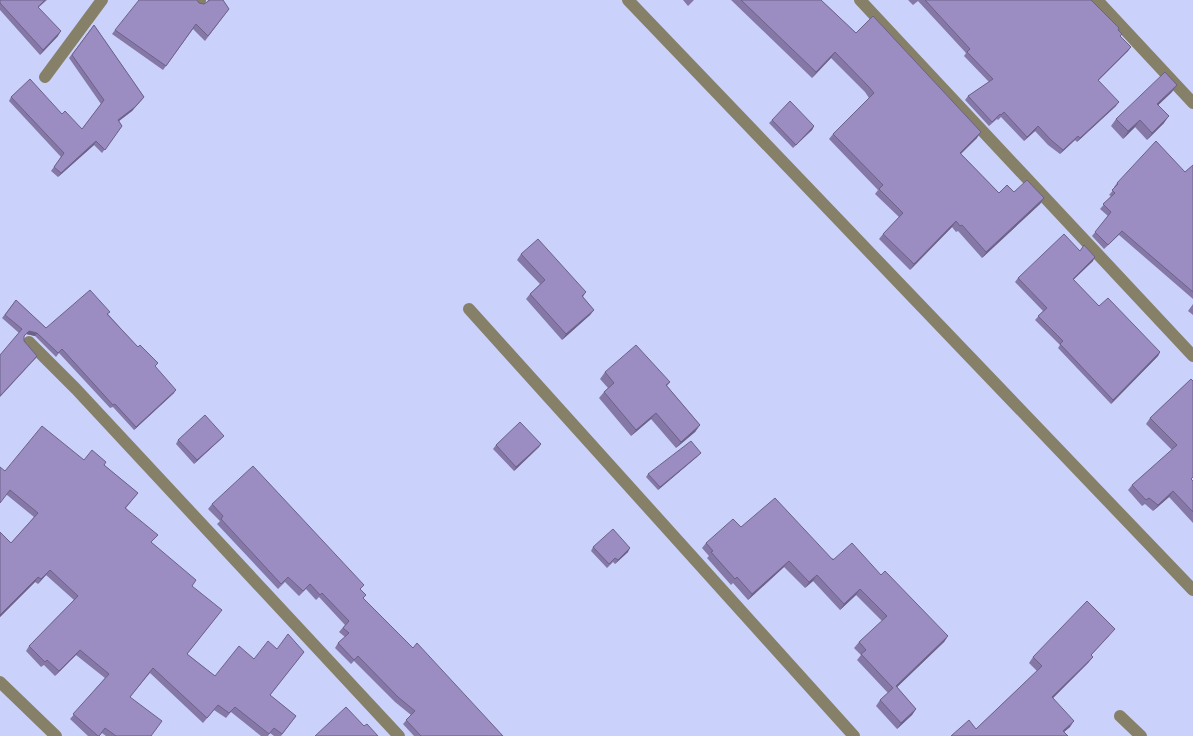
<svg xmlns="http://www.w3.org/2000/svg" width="1193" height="736" font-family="'Open Sans',sans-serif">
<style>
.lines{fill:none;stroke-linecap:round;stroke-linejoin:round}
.minor{stroke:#868068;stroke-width:12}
.wall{fill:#8578a7}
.shaded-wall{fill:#6c6288}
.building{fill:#9b8cc2;stroke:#6c6288}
</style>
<rect width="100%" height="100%" fill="#cad2fc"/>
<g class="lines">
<!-- minor -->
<path class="minor" d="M 200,0 L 200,1
M 628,0 L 1193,590
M 860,0 L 1193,356
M 1097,0 L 1193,103
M 45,77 L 102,0
M 469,309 L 854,736
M 29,342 L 76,389 L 399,736
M 0,682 L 56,736
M 1120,716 L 1141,736"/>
</g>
<!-- wall -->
<path class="wall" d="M 0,0 L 47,0 L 38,8 L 58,36 L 40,55 L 0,10 Z
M 208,0 L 223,0 L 229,9 L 205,41 L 193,29 L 163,70 L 112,34 L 115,30 L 199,3 L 204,4 L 207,2 Z
M 683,0 L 694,0 L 688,6 Z
M 731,0 L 821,0 L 856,33 L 977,138 L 961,154 L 999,193 L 1014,192 L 1044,198 L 1040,204 L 982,258 L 958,231 L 956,232 L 952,227 L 910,270 L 879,239 L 883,234 L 899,217 L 875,194 L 878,190 L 829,139 L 833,134 L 869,98 L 865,92 L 831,58 L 812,78 Z
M 908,0 L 1091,0 L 1119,28 L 1118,30 L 1120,36 L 1131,47 L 1128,51 L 1098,80 L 1116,106 L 1077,142 L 1075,140 L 1060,154 L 1048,145 L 1035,131 L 1024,141 L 1001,117 L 998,120 L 997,119 L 989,126 L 965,100 L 968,96 L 989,82 L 964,56 L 966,53 L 918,1 L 913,5 Z
M 94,25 L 144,97 L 132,111 L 119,121 L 122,126 L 102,153 L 94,145 L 58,177 L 51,171 L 61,157 L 9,101 L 11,97 L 62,114 L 82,129 L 101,104 L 69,58 Z
M 1172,92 L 1158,105 L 1164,123 L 1147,140 L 1135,127 L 1123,139 L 1111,126 L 1116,119 Z
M 772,120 L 814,126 L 812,130 L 793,148 L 769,123 Z
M 1193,165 L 1193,299 L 1119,235 L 1104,249 L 1092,236 L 1108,216 L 1100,209 L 1111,196 L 1109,195 L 1115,188 L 1114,187 L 1117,183 L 1185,172 Z
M 1080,251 L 1093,261 L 1073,280 L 1099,306 L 1160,352 L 1158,356 L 1111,404 L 1058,348 L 1060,345 L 1035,320 L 1043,311 L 1015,282 L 1018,278 Z
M 521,254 L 586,292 L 583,297 L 594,310 L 590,315 L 562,340 L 526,299 L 530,294 L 540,284 L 517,260 Z
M 16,300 L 46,328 L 108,314 L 155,367 L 174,393 L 134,430 L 113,407 L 110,408 L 59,353 L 56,357 L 35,336 L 26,334 L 24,337 L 24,341 L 37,356 L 35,359 L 19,333 L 2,318 Z
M 1193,304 L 1193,315 L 1188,311 Z
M 605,372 L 670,382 L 667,386 L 700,425 L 695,432 L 676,448 L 651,419 L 631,436 L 599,398 L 604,392 L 608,388 L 600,379 Z
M 1191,379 L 1192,480 L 1193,481 L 1193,523 L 1169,497 L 1153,511 L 1145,504 L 1142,506 L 1128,490 L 1132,485 L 1172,450 L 1146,424 L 1150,418 Z
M 221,439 L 194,464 L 176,444 L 178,440 Z
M 541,444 L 539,447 L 514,471 L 493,449 L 496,445 Z
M 698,456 L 658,490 L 646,477 L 648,474 Z
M 84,460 L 104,465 L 138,493 L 126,508 L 152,543 L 218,615 L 187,654 L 215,676 L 277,649 L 304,652 L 270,695 L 296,716 L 281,736 L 274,736 L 270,733 L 268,736 L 261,736 L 231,712 L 226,718 L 214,710 L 203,723 L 150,673 L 130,697 L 151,736 L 106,736 L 102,733 L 99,736 L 88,736 L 70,719 L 105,678 L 76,655 L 55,676 L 44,665 L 41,667 L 26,651 L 29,646 L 74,600 L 46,575 L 38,584 L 35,582 L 0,617 L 0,532 L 11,543 L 34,517 L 7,495 L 5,471 Z
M 212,504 L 361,590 L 363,598 L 413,648 L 503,736 L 414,736 L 403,724 L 411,715 L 395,702 L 354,661 L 351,664 L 335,648 L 338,643 L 345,637 L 339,632 L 345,625 L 319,597 L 316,600 L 306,589 L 299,596 L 285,582 L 278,589 L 217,524 L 220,521 L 208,509 Z
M 741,527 L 881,575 L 948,636 L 944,642 L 897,687 L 916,709 L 912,715 L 897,729 L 876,706 L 880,700 L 888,693 L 857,660 L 861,655 L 854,648 L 859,642 L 882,621 L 856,595 L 840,610 L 813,581 L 805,588 L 784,567 L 748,600 L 733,583 L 731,585 L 707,558 L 709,556 L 702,548 L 706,543 Z
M 593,547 L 628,552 L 615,564 L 613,562 L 607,568 L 591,551 Z
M 1110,635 L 1091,655 L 1093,657 L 1088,663 L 1053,698 L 1070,727 L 1064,732 L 976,729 L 1037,671 L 1029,663 L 1033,657 Z"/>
<!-- shaded-wall -->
<path class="shaded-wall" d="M 61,31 L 58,36 L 40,55 L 43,50 Z
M 1131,47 L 1128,51 L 1095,84 L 1098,80 Z
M 835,52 L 831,58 L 812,78 L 816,72 Z
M 1177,85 L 1172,92 L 1152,111 L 1157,104 Z
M 144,97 L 132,111 L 115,124 L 118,120 Z
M 1119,102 L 1116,106 L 1077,142 L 1080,138 Z
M 1169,116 L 1164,123 L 1147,140 L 1152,133 Z
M 1140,120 L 1135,127 L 1123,139 L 1128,131 Z
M 814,126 L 812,130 L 793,148 L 796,145 Z
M 1038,126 L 1035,131 L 1024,141 L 1027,137 Z
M 981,132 L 977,138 L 956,158 L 960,153 Z
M 1078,136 L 1075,140 L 1060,154 L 1063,150 Z
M 96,141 L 94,145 L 58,177 L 61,173 Z
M 1044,198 L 1040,204 L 982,258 L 986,252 Z
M 956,221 L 952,227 L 910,270 L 914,264 Z
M 1095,257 L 1093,261 L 1070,283 L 1073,279 Z
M 594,310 L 590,315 L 562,340 L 566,334 Z
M 29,331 L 37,333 L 35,336 L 26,334 L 21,339 Z
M 1160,352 L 1158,356 L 1111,404 L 1113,400 Z
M 37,356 L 35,359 L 0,397 L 0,396 Z
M 176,390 L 174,393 L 134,430 L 136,427 Z
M 656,413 L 651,419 L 631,436 L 636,430 Z
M 700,425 L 695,432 L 676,448 L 681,442 Z
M 224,436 L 221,439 L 194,464 L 197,460 Z
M 541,444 L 539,447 L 514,471 L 516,467 Z
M 701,453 L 698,456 L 658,490 L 660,487 Z
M 1173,491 L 1169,497 L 1153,511 L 1158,505 Z
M 630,548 L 628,552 L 615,564 L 618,560 Z
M 789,561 L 784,567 L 748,600 L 752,594 Z
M 50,570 L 46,575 L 38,584 L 41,579 Z
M 817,575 L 813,581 L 805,588 L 809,582 Z
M 38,577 L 35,582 L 0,617 L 0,615 Z
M 860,589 L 856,595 L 840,610 L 844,604 Z
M 948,636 L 944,642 L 892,692 L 896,686 Z
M 80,650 L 76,655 L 55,676 L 59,671 Z
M 1093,657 L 1088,663 L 1048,703 L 1052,697 Z
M 916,709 L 912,715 L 897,729 L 901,723 Z
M 1074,721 L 1070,727 L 1059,736 L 1063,731 Z"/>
<!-- building -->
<path class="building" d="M 0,0 L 45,0 L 38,7 L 61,31 L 43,50 L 0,3 Z
M 139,0 L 197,0 L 199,3 L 204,4 L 210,0 L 223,0 L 229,9 L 208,36 L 196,24 L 166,66 L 115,30 Z
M 741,0 L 821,0 L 856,33 L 873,16 L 981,132 L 960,153 L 999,193 L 1007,185 L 1014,192 L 1027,180 L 1044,198 L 986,252 L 962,225 L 960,226 L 956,221 L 914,264 L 883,234 L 903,213 L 879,189 L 883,185 L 833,134 L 874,93 L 869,87 L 835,52 L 816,72 Z
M 925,0 L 1091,0 L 1119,28 L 1118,30 L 1122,34 L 1120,36 L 1131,47 L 1098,80 L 1119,102 L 1080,138 L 1078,136 L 1063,150 L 1051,140 L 1038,126 L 1027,137 L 1004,112 L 1001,115 L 1000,114 L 992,122 L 968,96 L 993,79 L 967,52 L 970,49 Z
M 94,25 L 144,97 L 135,107 L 118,120 L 122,126 L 105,150 L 96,141 L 61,173 L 54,167 L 64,153 L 11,97 L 30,79 L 62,114 L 65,111 L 82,129 L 104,100 L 72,55 Z
M 1165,72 L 1177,85 L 1157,104 L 1169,116 L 1152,133 L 1140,120 L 1128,131 L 1116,119 Z
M 790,101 L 814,126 L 796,145 L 772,120 Z
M 1156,141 L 1185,172 L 1193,165 L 1193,292 L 1122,231 L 1108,245 L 1095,232 L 1111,212 L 1103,204 L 1115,193 L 1112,190 L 1118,184 L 1117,183 Z
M 1064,234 L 1080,251 L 1084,245 L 1095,257 L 1073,279 L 1099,306 L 1108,298 L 1160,352 L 1113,400 L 1060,344 L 1063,341 L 1038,316 L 1047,308 L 1018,278 Z
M 538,239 L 586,292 L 582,296 L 594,310 L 566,334 L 530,294 L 545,280 L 521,254 Z
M 90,290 L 110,312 L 107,314 L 138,347 L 140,345 L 158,363 L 155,366 L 176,390 L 136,427 L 115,404 L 113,405 L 62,349 L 58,353 L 37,333 L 29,331 L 24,336 L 24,341 L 37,356 L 0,396 L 0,355 L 22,329 L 5,315 L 16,300 L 46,328 Z
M 636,345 L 670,382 L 666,385 L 700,425 L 681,442 L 656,413 L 636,430 L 604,392 L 614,383 L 605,372 Z
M 1191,379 L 1193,381 L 1193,477 L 1191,479 L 1193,481 L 1193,512 L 1173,491 L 1158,505 L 1149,498 L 1146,500 L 1132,485 L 1177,445 L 1150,418 Z
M 205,415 L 224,436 L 197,460 L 178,440 Z
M 520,422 L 541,444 L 516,467 L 496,445 Z
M 42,426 L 84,460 L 92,450 L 106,462 L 104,465 L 138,493 L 125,508 L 158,535 L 151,542 L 196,580 L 192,586 L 222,610 L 187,654 L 215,676 L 239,646 L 254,659 L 268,641 L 277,649 L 288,634 L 304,652 L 270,695 L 296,716 L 282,734 L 274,728 L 269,734 L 235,707 L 229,713 L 218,705 L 207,718 L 153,668 L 130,697 L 162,721 L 151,736 L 116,736 L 105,728 L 99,736 L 98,736 L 73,714 L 109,674 L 80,650 L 59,671 L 47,660 L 45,662 L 29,646 L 78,596 L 50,570 L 41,579 L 38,577 L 0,615 L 0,532 L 11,543 L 38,513 L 10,490 L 0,503 L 0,467 L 5,471 Z
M 691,441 L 701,453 L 660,487 L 648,474 Z
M 253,466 L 364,585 L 360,589 L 366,595 L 363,598 L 413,648 L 417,643 L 503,736 L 421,736 L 406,720 L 415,711 L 398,697 L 358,656 L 354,660 L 338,643 L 349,633 L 343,628 L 349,621 L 322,593 L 320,595 L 310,584 L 303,591 L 288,577 L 281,584 L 221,519 L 223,516 L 212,504 Z
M 775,498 L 833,560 L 852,543 L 881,575 L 885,571 L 948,636 L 896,686 L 916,709 L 901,723 L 880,700 L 893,688 L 861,654 L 866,650 L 859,642 L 887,616 L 860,589 L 844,604 L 817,575 L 809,582 L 789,561 L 752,594 L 737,577 L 735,579 L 711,552 L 713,551 L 706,543 L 733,519 L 741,527 Z
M 613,529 L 630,548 L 618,560 L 615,558 L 609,564 L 593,547 Z
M 1087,601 L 1115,629 L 1091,655 L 1093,657 L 1052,697 L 1074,721 L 1063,731 L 1068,736 L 951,736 L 969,720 L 976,729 L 1042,666 L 1033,657 Z
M 346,707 L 364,726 L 367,724 L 378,736 L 315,736 Z"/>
</svg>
